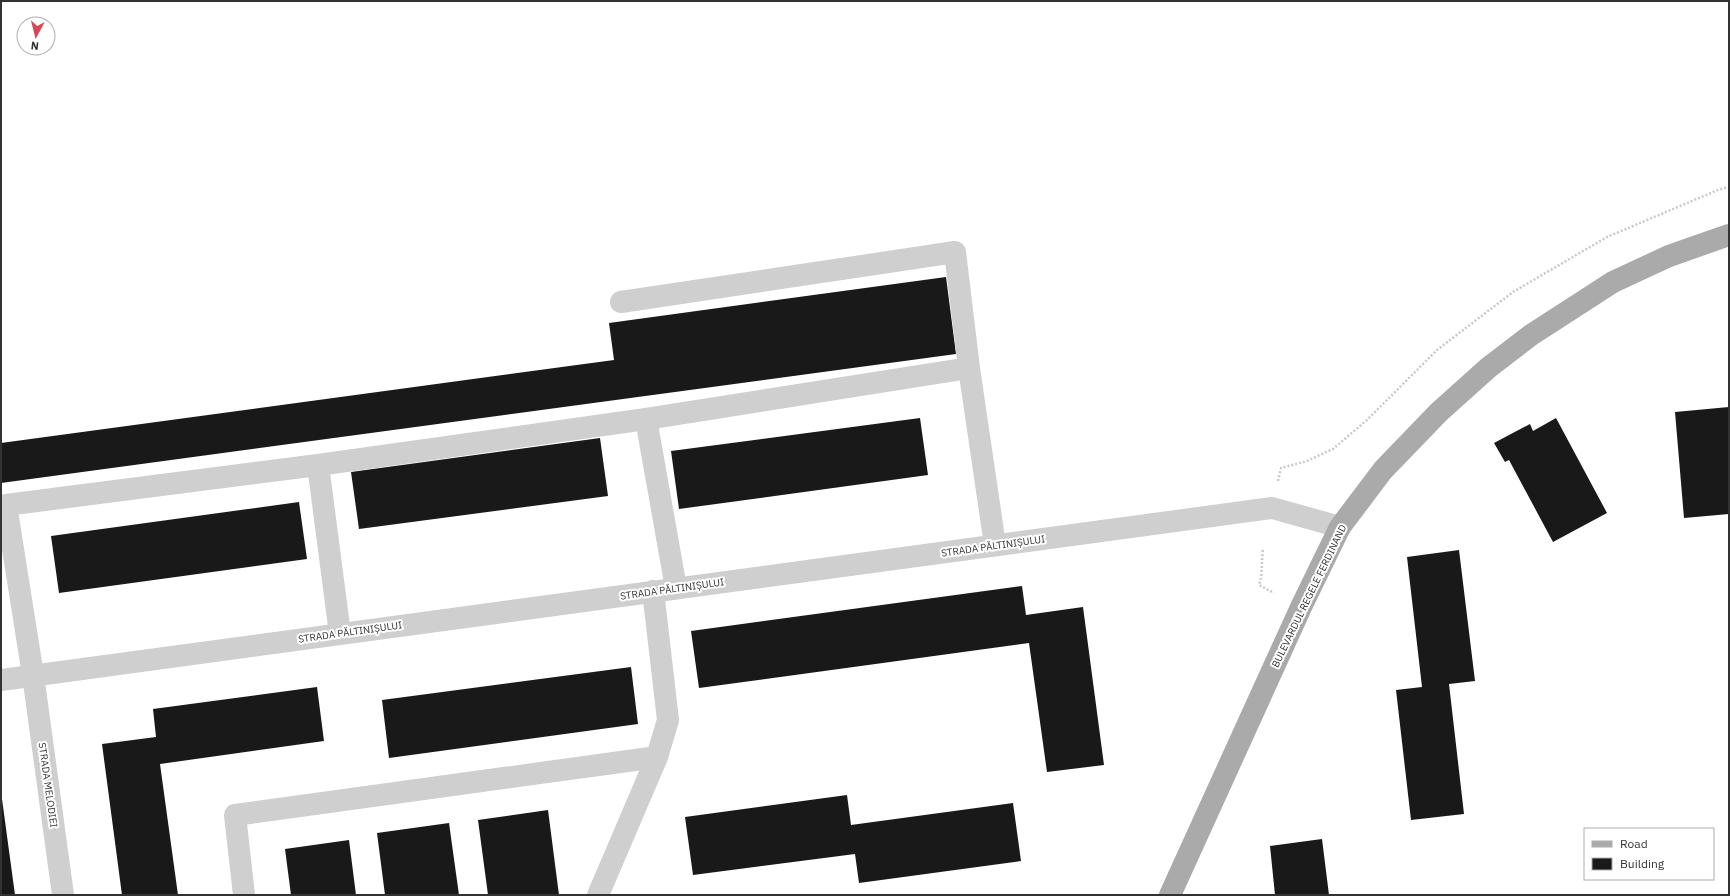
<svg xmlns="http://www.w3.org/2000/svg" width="1730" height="896" font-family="'IBM Plex Sans',sans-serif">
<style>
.building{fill:#191919}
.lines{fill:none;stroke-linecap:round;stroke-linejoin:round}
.path{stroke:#c9c9c9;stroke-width:2.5;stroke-dasharray:2 2;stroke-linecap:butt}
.minor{stroke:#cfcfcf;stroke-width:22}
.major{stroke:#aaa;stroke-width:22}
.labels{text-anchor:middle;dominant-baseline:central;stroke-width:4;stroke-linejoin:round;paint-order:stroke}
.street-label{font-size:10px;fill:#323232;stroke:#fff}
</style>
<rect width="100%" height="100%" fill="#fff"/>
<!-- building -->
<path class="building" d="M 946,277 L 956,354 L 1,483 L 1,443 L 614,360 L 609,323 Z
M 1729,407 L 1729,514 L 1684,518 L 1675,412 Z
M 920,418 L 928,475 L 679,509 L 671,451 Z
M 1556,418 L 1607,513 L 1553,542 L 1509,460 L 1505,462 L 1494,443 L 1530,424 L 1533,431 Z
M 600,438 L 608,496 L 359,529 L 351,472 Z
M 299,502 L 307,559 L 59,593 L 51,536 Z
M 1459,550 L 1475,681 L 1449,684 L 1464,814 L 1411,820 L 1396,690 L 1422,687 L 1407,557 Z
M 1022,586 L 1026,615 L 1083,607 L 1104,765 L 1047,772 L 1029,643 L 699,688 L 691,631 Z
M 631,667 L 638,724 L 389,758 L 382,700 Z
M 317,687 L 324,741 L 160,764 L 178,895 L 122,895 L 102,744 L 156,737 L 153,709 Z
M 847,795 L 851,825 L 1013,803 L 1021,861 L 859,883 L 855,854 L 693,875 L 685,817 Z
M 2,799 L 15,895 L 1,895 Z
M 548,810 L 559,895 L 488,895 L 478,820 Z
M 449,823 L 459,895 L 385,895 L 377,833 Z
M 1322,839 L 1329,895 L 1275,895 L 1270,846 Z
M 349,840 L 356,895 L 291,895 L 285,849 Z"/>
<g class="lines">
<!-- path -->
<path class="path" d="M 1278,481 L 1281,468 L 1307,461 L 1333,449 L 1367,420 L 1437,350 L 1513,292 L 1607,237 L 1718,190 L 1729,187
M 1263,550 C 1261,563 1263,573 1259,585 L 1274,593"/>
<!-- minor -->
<path class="minor" d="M 621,302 L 955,252 L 969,368 L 995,545
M 646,419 L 676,588
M 318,465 L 340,634
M 1,680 L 1272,508 L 1340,527
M 63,895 L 33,675 L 6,505 L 318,465 L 646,419 L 969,368
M 244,895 L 235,815 L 657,757
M 598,895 L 657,757 L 668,720 L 653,591"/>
<!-- major -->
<path class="major" d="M 1170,895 L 1302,605 L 1340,527 L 1383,470 L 1439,412 L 1488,368 L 1531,335 L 1613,282 L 1669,256 L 1729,235"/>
</g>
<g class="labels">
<!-- street labels -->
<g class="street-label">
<text transform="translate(993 546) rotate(-8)">STRADA PĂLTINIȘULUI</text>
<text transform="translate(672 589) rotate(-8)">STRADA PĂLTINIȘULUI</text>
<text transform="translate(1309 596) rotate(-64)">BULEVARDUL REGELE FERDINAND</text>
<text transform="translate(350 632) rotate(-8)">STRADA PĂLTINIȘULUI</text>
<text transform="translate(48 785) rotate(82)">STRADA MELODIEI</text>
</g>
</g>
<!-- border -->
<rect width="1730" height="896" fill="none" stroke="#323232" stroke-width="4"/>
<!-- legend -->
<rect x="1584" y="828" width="130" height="52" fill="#ffffff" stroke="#adadad"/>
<rect x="1592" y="841" width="20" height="6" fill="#aaaaaa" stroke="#adadad"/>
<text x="1620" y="848" font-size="12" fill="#323232">Road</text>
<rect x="1592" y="858" width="20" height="12" fill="#191919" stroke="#adadad"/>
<text x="1620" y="868" font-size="12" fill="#323232">Building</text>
<!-- north arrow -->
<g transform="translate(36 36) rotate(187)"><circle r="19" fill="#ffffff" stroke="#adadad"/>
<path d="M0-3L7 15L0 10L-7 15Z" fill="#d64655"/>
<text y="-6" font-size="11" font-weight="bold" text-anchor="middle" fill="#323232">N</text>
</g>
</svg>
